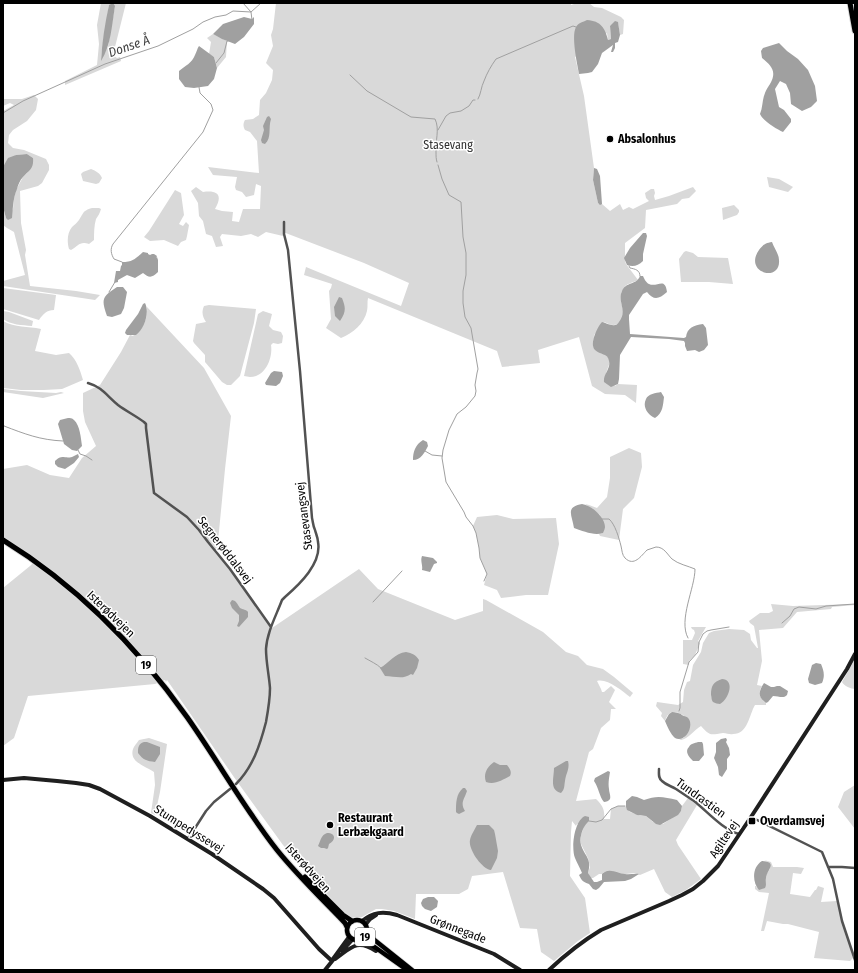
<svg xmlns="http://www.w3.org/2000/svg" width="858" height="973" font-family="'Fira Sans Condensed',sans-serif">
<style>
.green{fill:#d9d9d9;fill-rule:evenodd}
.water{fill:#a0a0a0}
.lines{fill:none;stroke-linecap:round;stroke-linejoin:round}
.stream{stroke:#a0a0a0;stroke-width:1}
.primary-casing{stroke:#dbdbdb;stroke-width:6}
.highway-casing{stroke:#dbdbdb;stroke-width:7}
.street{stroke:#525252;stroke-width:2.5}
.secondary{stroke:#1f1f1f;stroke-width:4}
.primary{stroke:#000;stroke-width:4.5}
.highway{stroke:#000;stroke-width:5}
.poi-dot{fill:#000;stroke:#fff;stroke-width:1.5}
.labels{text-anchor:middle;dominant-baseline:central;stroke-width:3;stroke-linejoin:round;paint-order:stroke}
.shield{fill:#fff;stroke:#4c4c4c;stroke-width:1}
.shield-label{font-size:11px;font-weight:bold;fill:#000}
.poi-label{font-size:12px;font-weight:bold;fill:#000;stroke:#fff;text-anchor:start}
.park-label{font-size:12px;fill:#303030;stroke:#fff}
.street-label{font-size:12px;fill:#000;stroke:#fff}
.water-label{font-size:13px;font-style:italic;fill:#414141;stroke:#fff}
</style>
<rect width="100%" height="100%" fill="#fff"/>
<!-- green -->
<path class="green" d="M 101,3 L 126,3 L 113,55 L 117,58 L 120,57 L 121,61 L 65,85 L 65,81 L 97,65 L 99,44 L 97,25 ZM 109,5 L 115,6 L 108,46 L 101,60 L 102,49 Z
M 276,3 L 571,3 L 571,5 L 577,3 L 589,3 L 594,7 L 602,8 L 621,17 L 624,20 L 623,34 L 620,35 L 618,23 L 610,26 L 611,39 L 608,40 L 607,33 L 575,57 L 584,96 L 594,168 L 593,180 L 598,203 L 599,204 L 602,204 L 610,211 L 620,204 L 623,210 L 629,207 L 633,209 L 649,201 L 646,198 L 645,193 L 651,189 L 654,189 L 655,193 L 654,196 L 655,200 L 669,196 L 693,187 L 696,191 L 689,198 L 682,199 L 677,204 L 646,210 L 645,228 L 625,243 L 625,261 L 626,264 L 638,280 C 633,283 626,283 623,289 C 616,301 629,312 619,323 C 614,327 609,324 604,322 L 594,335 L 593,347 L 599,352 L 606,355 L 609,358 L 610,362 L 606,373 L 615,386 L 618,384 L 637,385 L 636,403 L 625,395 L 605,394 L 592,386 L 579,337 L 538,350 L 540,363 L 502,367 L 497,351 L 368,298 C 367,302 368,307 367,311 C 364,324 353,333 341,338 L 326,328 L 331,319 L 329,291 L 331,288 L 332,284 L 304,275 L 306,267 L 401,306 L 409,283 L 364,263 L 283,232 L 283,236 L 266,232 L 258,237 L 251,234 L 241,236 L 222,234 L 220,237 L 223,246 L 216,247 L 212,236 L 206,234 L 203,221 L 199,216 L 198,203 L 191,191 L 196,187 L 203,192 C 218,190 223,195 215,209 L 222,211 L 233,212 L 232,221 L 239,222 L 243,209 L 260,209 L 261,186 L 256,184 L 254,195 L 246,197 L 242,192 L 236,190 L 235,187 L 237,177 L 213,175 L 208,167 L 259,173 L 257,141 L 250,132 L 245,130 C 243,127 243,123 245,120 L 253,119 L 259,115 L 260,100 L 266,93 L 272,80 L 273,70 L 266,63 L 273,46 L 271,35 L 273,29 Z
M 213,34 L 227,41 L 226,57 L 217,68 L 214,57 L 209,54 L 211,42 L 207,38 Z
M 34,95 L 38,99 L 36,110 L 27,121 L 13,130 L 9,135 L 8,143 L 13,148 L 24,150 L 46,159 L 49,165 L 49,170 L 42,183 L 38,186 L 20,191 L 21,223 L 26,250 L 25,255 L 30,286 L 76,291 L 100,295 L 95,300 L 3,286 L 3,281 L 25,275 L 14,232 L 7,228 L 3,225 L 3,207 L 6,218 L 13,209 L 14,199 L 16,190 L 23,177 L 29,171 L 33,158 L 27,154 L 16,155 L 3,167 L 3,111 L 14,105 L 10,103 L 3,106 L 3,99 L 22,99 Z
M 91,169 C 96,171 100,173 102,178 L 99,183 L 96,184 L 83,181 L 81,174 L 83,172 Z
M 767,177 L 779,179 L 793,187 L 788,192 L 769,187 Z
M 175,190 L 181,193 L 184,215 L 179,224 L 183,226 L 186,222 L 189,225 L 187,236 L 186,240 L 181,242 L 178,246 L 164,240 L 150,241 L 144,237 L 149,231 Z
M 734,205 L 739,210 L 739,212 L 737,215 L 723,220 L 722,208 Z
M 92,208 L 99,208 L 101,209 C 100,213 98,216 96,219 C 94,226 94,233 94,240 L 89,244 C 79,241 79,246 71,250 L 69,249 C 67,242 67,233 72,227 C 74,225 77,223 79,220 C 84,213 82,211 92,208 Z
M 686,251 L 693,253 L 698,257 L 728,258 L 733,284 L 709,282 L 681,282 L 679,259 L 684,252 Z
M 3,288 L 56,295 L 54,310 C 47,310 43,314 39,320 L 3,309 Z
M 209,305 L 256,309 L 254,323 L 240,376 L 231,385 L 227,385 L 222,382 L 205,362 L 205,355 L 194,343 L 193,341 L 196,324 L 206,322 C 203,317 201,313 204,306 Z
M 147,307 L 204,368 L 231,416 L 225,469 L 217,552 L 272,628 L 359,569 L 378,589 L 455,620 L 483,611 L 483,599 L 486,600 L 543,632 L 566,652 L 578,656 L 587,665 L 603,669 L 614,677 L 633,693 L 630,697 C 622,691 607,678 597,681 L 601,689 L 602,692 L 604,692 L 611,686 L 615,690 L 609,702 L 616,709 L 611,709 L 610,720 L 601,728 L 593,749 L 589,752 L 576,801 L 596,799 C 603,806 605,810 604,819 L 610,819 L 611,809 L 618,806 L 625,806 L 628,810 L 630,812 L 641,816 L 646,816 L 653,822 L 663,824 L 672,818 L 681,811 L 682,806 L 688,798 L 697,805 L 676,840 L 678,845 L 701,879 L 686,890 L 672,897 L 665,892 L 654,869 L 640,875 L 634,873 L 626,874 L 619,874 L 611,871 L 606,871 L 602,874 L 599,874 L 593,878 L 590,878 L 588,873 L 590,867 L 588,858 L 581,844 L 581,835 L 585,824 L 577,824 L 576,826 L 572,821 L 571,832 L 570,876 L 585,898 L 590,933 L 578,941 L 554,961 L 541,952 L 537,929 L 520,928 L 503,872 L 472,876 L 468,889 L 459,894 L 416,894 L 415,919 L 394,911 L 382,909 L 376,909 L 362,917 L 350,917 L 337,905 L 283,845 L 236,780 L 167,680 L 166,682 L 165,680 L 155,684 L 28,696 L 14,738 L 3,746 L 3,588 L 30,566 L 36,560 L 3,537 L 3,469 L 27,465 L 50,475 L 69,478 L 82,458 L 96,446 L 85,422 L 83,411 L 83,393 L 100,385 L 121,352 L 130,335 L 133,336 C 142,327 148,321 147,307 Z
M 3,311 L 9,312 L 33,321 L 32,326 C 22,325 11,325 3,319 Z
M 263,311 L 272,314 L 269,326 L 273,330 L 281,332 L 283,336 L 282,343 L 278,344 L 273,343 L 271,345 C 273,357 266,377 250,377 C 248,377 246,376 244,376 L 258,314 Z
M 3,321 C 15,328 28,326 41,329 L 35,351 L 56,355 L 69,353 C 77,360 80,370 83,380 L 62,389 L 44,390 L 21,390 L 3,388 Z
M 3,389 L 21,391 L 56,393 L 61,392 L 64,393 L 43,398 L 3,392 Z
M 629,448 L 641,453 L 642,467 L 634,498 L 623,509 L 619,540 L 600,536 L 599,534 L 603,533 L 600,515 L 585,504 L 589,505 L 597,508 L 607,497 L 610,478 L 610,457 Z
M 497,515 L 513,519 L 556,518 L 559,544 L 548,595 L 526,595 L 501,598 L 497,590 L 484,585 L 487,574 L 480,558 L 479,548 L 476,533 L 473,526 L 477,517 Z
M 771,604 L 793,606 L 855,604 L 855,605 L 832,607 L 831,609 L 797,612 L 783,628 L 759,630 L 762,661 L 757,685 L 762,686 C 758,691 760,699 766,703 L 766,705 L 755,705 C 749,715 748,734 733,734 C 730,735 727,733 723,733 C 710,735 710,736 701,726 C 694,730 688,739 681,740 L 679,739 L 684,738 L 689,720 C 687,717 684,716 681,714 C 672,710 668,712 665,721 L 661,716 L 662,713 L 656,706 L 657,702 L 678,705 L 683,702 L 684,690 L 687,682 L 690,681 L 693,665 L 701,652 L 703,643 L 709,633 L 714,631 L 729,629 L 744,630 L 750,634 L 751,640 L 757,648 L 758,648 L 754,626 L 750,623 L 749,621 L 760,613 L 769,613 L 773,611 Z
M 691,627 L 706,627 L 698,641 L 700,643 L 695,655 L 689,661 L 689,665 L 683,664 L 683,640 L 692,640 L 695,633 L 694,630 L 692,629 Z
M 855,659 L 855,689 C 851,689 844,686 842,682 Z
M 149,738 L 167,744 L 160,792 L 155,815 L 151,813 L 155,785 L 154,772 C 145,766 129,762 133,749 C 134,746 137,743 139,740 Z
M 855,785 L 855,829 L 838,807 L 844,792 Z
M 764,860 L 771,862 L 773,867 L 797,867 L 804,868 L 801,874 L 793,873 L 790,894 L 810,897 L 815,890 L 816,890 L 818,886 L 824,888 L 821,902 L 837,901 L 853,958 L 850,961 L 814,958 L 819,932 L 788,924 L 783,924 L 767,921 L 764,931 L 761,931 L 769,893 L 759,892 L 755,889 L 755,886 L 756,886 L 757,888 L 765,879 L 766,875 L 770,869 L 768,862 Z"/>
<!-- water -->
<path class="water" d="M 113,3 L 115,6 C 112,24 111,46 101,61 C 102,42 105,23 109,5 Z
M 244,17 L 252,19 L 254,17 L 254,24 L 244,37 L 235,44 L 222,39 L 213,34 L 223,24 Z
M 587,20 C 601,21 605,28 608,40 L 611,39 L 610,26 L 615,21 L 618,22 L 620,35 L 618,42 L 615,43 L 615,48 L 613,52 L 611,52 L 613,45 L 602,53 L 598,64 L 592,72 L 588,73 L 579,74 C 577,63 571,36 576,27 C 578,23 583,22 587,20 Z
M 779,43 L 787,51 L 798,59 L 808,70 L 815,86 L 817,101 L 811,107 L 802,111 L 791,104 L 790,93 L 786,84 L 780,81 L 775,89 L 779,107 L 784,110 L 791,119 L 791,122 L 783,132 C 777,129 763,121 760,114 C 763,107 762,100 765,93 C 766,90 768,87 770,84 C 777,72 772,66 762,58 L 761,51 L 763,48 Z
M 199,46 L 214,57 L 217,68 L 214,79 L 208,86 L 194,88 L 185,87 L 179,79 L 179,71 C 185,66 192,63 195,55 C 197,51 197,49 199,46 Z
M 269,116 L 271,119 C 268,128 272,138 265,144 L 262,143 L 261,140 L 264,130 L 263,126 L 267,117 Z
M 27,154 L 33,158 C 34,169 29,170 23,177 C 20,180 18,185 17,189 C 13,198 13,208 12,218 L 8,220 L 6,218 L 3,207 L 3,167 L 8,158 L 16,155 Z
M 594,168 L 597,169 L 600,176 L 602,204 L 600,205 L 598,203 L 593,180 Z
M 643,233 L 646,233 L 647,236 L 643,254 L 643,261 C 638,266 633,267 627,265 L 624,258 L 630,248 Z
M 772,242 C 774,248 779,254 779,260 C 781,283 743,273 759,250 C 763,245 765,243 772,242 Z
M 143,252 L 148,253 L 148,254 L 150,255 L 152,254 L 154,254 L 157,256 L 156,258 L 157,257 L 158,260 L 158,272 C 152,278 149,278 143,273 L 135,278 L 127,275 L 118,280 L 118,282 L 114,283 L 116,271 L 120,271 L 121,266 L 122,265 L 122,262 C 133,262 135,259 143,252 Z
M 640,276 L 643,276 C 644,278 646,283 649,284 C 657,288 665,276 667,292 C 659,299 654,301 647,292 L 643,294 L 629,315 L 629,319 L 630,334 L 684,338 L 686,337 C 687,328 694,325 703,324 L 706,328 L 708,345 L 704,350 L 699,352 L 695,350 L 687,351 L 685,346 L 685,343 L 684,341 L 669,339 L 631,337 L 620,355 L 619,379 L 618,384 L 611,387 L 604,382 C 603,374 611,369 609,361 C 608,353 600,355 595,350 C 589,345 597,327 602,322 C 606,323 611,326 615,325 C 617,325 618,323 619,322 C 628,311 617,302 622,291 C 625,282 637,285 640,276 Z
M 117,287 L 123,287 L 127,292 L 124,308 L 121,314 L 112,317 L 107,316 C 101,299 102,297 117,287 Z
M 339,297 L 342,298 C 346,308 346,312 340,321 L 335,316 L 334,307 Z
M 145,303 C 150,313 144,329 136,335 L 127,335 L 125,333 L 126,330 L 138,314 L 143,304 Z
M 274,371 L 282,372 L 283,376 L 280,383 L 276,386 L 266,385 L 265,383 L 271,373 Z
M 661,392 L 664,397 C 663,405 663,413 655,418 C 648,415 642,407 646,399 C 648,394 656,393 661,392 Z
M 68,418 C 70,418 72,418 74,420 C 80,425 81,439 82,446 L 77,451 L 72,450 L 64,444 L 58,424 L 60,420 Z
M 423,440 L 427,442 L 428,446 C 425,452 421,460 413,460 C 413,452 415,445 423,440 Z
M 78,454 L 79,457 L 74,463 L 65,469 L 58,467 L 55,464 L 55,461 C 62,454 64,459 72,457 C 74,456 76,455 78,454 Z
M 582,504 C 591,505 605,517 605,527 C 605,528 604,531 603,533 C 594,536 583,531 574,528 C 572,515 565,507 582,504 Z
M 422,556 L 433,558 L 437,562 L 437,563 L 434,564 L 430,572 L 422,570 C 423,565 420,561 422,556 Z
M 232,600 C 237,601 237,604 240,608 C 243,610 246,609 248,612 L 248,617 L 239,627 L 237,626 L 239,621 L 239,615 L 232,608 L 230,603 Z
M 406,652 C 412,653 416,655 419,660 L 417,668 L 413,675 L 411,674 C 403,680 394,676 385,676 L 380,668 C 389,663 395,653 406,652 Z
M 816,663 L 821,664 C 824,671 825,676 822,683 L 815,685 L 809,683 L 808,679 L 812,665 Z
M 722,679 C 736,680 728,700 720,704 C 718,704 715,703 713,702 C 711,699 712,698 711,695 C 711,686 713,682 722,679 Z
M 764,683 L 771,687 L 774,687 L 777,686 L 780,686 L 788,691 L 787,695 C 783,699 779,696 773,696 L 768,702 L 766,703 C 757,696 759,691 764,683 Z
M 672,712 C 676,712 678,713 681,714 C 681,715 687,717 687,717 C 696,724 685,744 675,738 C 671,735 667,726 665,721 L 669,714 Z
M 726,738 L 727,740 L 726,742 L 729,748 L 730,755 L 727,759 L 727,769 L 722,777 L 719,775 L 718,767 L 714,758 L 716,752 L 716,743 L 721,739 Z
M 144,742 L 147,742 L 160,747 L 160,754 L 155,762 C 147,761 143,760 138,753 C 138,748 138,744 144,742 Z
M 698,742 L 702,742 L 703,744 L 704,755 L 699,761 L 693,761 C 690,758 684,752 689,747 C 690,744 695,743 698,742 Z
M 566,761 L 568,761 C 570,769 566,773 565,781 C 564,786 565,789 561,793 C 549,790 554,778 554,768 Z
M 494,762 L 500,765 L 507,765 C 510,769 512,772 510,776 C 502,780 495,785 486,782 C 483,774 487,767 494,762 Z
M 608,771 L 610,772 C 609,778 608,784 609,789 C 609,792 611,796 610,799 C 609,801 606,802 604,802 C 599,796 599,788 594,781 L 595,778 Z
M 463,788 L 465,788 L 467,791 C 464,800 460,803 465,811 L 459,814 L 457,813 L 456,812 C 456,803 456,794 463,788 Z
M 632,796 L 637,797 L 644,800 C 657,795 664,797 677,800 L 682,806 L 681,811 L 678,815 L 660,825 L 656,824 L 646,816 L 637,815 L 627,810 L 626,807 L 626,801 Z
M 585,816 L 589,817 L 589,821 C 583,826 579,837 581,845 C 585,857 592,858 588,873 L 594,882 L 597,882 L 602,880 L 602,874 C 605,872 605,871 608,871 C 614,870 619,874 625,874 C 630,875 634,873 639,874 L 631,879 L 625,881 L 604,882 L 599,888 L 596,890 L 593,889 L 589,884 C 583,882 582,881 579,875 L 582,873 C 580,868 577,863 575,858 C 571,848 574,821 585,816 Z
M 477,825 L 489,825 L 494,830 L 495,834 L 498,851 L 497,858 L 491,870 C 482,869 468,849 470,840 C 471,835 475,829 477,825 Z
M 327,833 C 336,833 336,840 329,844 L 328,848 L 327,849 L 324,848 L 321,848 L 318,846 C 321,840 321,835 327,833 Z
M 762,861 C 779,862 766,871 766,878 C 765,882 767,884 765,888 L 759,890 C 752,882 752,867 762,861 Z
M 428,897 L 434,897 L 438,901 L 437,907 L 431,911 L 425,909 L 422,906 L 421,903 L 423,899 Z"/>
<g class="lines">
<!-- stream -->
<path class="stream" d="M 243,3 L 251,12 L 252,20
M 216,63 L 224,53 L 227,41 L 228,41
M 350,75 L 367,91 L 411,117 L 435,119 C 440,129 435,142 436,152 C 436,156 436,159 437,162
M 478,99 C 481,94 481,87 484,81 C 487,73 491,66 496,59 L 573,26 L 576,27
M 3,113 L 23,101 L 105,64 L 158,46 L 193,29 L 203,22 L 215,17 L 226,15 L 233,11 L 251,12 L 261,3
M 438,130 L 446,116 L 450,113 L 461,111 L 469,106 L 473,100 L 475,100
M 438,165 L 442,179 L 449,195 L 461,202 L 463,237 L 466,253 L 466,275 L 463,291 L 463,303 L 465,317 L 471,328 L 472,334 L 478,369 L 477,373 L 475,385 L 476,391 L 475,396 L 466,407 L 457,414 L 449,430 L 443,450 L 442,458 L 446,482 L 464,512 L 466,517 L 473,526 L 476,533 L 479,548 L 480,558 L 487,574 L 484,581
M 122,262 L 114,259 C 111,254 110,249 113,244 L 203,132 L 213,110 L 211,104 L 200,93 L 199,87
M 629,266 L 630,268 C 635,269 640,270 640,276
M 109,292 L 115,282
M 3,424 L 4,426 C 25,434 40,440 63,441
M 78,450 L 80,454 L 86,456 L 92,460
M 425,451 L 432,455 L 442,456
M 602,519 L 609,519 C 615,524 619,538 621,546 C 622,550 622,555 625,558 C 634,567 641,556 647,550 C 650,549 653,548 656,547 C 664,547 667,554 672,559 C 678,564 688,566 695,569 C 695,588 678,620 688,638
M 373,602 L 402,571
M 782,623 L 790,616 L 794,609 L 799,607 L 816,609 L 826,606 L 855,604
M 365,658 C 370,661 377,664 381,668
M 679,711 L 680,708 L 680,692 L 689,662 L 698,652 L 699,642 L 703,634 L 707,631 L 711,630 L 729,627
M 589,821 L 596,822 L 602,820 L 611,809 L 618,806 L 625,806"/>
<defs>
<path id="primary" d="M347 930a10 10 0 1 1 20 0a10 10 0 1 1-20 0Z
M 367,934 L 412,970
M 362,939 L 369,943 L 407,970"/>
<path id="highway" d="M 850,3 L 855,31
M 3,540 C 76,585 138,648 187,717 C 218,761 244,808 277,850 C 298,876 322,899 345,923 L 347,927
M 305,877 L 343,915 L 352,921"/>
</defs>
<!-- primary casing -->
<use href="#primary" class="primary-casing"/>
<!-- highway casing -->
<use href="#highway" class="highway-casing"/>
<!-- street -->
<path class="street" d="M 88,383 C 102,387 107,396 118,405 C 126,411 136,416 144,422 L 146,424 L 146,428 L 154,493 L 187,517 L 199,530 L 208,542 L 230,569 L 271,627
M 659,769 C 659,774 658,778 662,781 C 666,785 671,786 676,789 C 682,793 688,797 694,801 C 708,812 722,829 739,834
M 236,784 C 253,767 260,745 266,722 C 268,711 270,700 270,688 C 269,675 266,662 266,649 C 267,632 276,616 282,600 L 285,597 C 300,584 322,563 318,542 C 318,538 316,534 315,530 C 313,526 313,522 312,518 L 300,371 L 288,250 L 284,234 L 284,222
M 751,817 L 822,852 L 833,879 L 842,921 L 855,960
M 188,839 L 206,811 L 214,802 L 230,789
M 828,867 L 842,867 L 855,868"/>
<!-- secondary -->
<path class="secondary" d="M 3,780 L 24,778 L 57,781 L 76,783 L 89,785 L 100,789 L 150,816 L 212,854 L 263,889 L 274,898 L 319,949 L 332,961
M 362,921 C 373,912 383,911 397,915 L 494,954 L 520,970
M 366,924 L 370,919 L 376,915
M 342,951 L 353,939
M 333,959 L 349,937
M 335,959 C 350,949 356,938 376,951
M 325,970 L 333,960
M 549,970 C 566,954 581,942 601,930 L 669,901 L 682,895 L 693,889 L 703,881 L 718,866 L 751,817 L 847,669 L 855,654"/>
<!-- primary -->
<use href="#primary" class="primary"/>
<!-- highway -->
<use href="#highway" class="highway"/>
</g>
<!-- markers -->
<g class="poi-dot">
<circle cx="610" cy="139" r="4"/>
<rect x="748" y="817" width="8" height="8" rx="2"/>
<circle cx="330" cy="825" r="4"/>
</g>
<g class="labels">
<!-- shield labels -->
<g class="shield">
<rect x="136" y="656" width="20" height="18" rx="3"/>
<rect x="355" y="928" width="20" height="18" rx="3"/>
</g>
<g class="shield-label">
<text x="146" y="665">19</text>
<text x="365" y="937">19</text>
</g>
<!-- poi labels -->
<g class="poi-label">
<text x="618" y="139">Absalonhus</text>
<text x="338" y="818">Restaurant<tspan x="338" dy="14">Lerbækgaard</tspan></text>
<text x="760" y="821">Overdamsvej</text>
</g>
<!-- park labels -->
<g class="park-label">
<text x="448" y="145">Stasevang</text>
</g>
<!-- street labels -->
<g class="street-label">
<text transform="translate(304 516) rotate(-97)">Stasevangsvej</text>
<text transform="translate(225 550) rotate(52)">Segnerøddalsvej</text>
<text transform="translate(111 614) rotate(44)">Isterødvejen</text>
<text transform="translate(701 798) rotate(36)">Tundrastien</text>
<text transform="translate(189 829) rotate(32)">Stumpedyssevej</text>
<text transform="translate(724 839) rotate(-56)">Agiltevej</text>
<text transform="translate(308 868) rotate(48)">Isterødvejen</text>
<text transform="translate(458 929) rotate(21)">Grønnegade</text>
</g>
<!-- water labels -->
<g class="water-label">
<text transform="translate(129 46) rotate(-19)">Donse Å</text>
</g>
</g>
<!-- border -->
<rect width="858" height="973" fill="none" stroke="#000000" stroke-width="8"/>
</svg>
